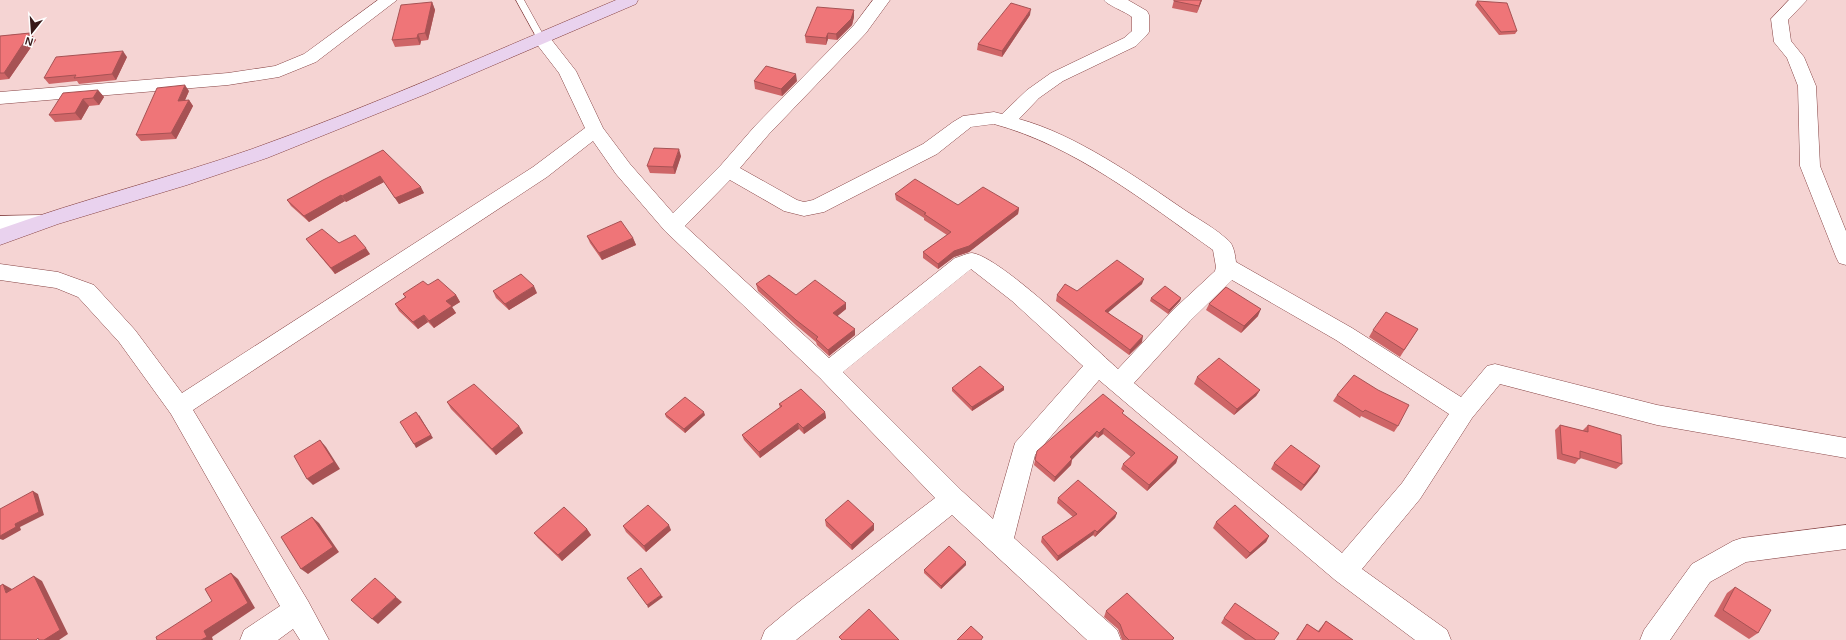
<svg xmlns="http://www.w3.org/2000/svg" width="1846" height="640" font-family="Helvetica,sans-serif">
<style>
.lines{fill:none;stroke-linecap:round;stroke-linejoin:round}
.service-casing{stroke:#874445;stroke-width:1}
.minor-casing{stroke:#874445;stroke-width:1}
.secondary-casing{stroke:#874445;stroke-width:1}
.service{fill:#fff;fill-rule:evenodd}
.minor{fill:#fff;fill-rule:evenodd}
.secondary{fill:#e9d2ee;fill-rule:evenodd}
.wall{fill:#ce6567}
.shaded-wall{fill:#a75254}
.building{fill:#ef7578;stroke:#a75254}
</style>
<rect width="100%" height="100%" fill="#f5d4d3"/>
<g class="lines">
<defs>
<path id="service" d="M 516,0 L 524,0 L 545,38 L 544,40 L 538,40 Z"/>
<path id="minor" d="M 378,0 L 397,0 L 316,62 L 279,77 L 228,85 L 0,104 L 0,92 L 228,73 L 275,66 L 304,54 Z
M 873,0 L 890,0 L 866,33 L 769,134 L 740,168 L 797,200 L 804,202 L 813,200 L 923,144 L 953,122 L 963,116 L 994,112 L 1002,114 L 1027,90 L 1051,73 L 1124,38 L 1132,31 L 1132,17 C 1126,12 1107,5 1104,0 L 1128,0 L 1147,11 L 1149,15 L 1149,32 L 1146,36 L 1136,46 L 1063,81 L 1039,98 L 1019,119 C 1075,134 1138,178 1186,211 C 1200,220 1216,229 1228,240 C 1234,245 1235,255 1236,262 L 1352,328 L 1461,397 L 1487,366 L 1495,364 L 1657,405 L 1846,438 L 1846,458 L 1657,425 L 1500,384 L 1472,418 L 1420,499 L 1362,569 L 1447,630 L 1451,640 L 1415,640 L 1335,580 L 1099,380 L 1035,455 L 1014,538 L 1117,630 L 1121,640 L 1087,640 L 952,515 L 796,640 L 761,640 L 765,630 L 795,605 L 935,498 L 820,378 L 665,231 L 616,174 L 593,141 L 547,177 L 193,410 L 308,601 L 329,640 L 300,640 L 293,629 L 278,640 L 240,640 L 244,630 L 280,606 L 171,414 L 119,342 L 78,297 L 56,288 L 0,280 L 0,264 L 58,272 L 94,285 L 135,330 L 182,393 L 533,167 L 585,128 L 559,73 L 532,38 L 535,34 L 541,33 L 547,34 L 576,71 L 603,128 L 630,164 L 673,213 L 721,165 L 755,126 L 854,25 ZM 994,124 C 1075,146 1145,202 1213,250 L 1216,267 L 1215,271 L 1174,309 L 1118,369 C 1092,346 1001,257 972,253 C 967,253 960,257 955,258 L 829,358 L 685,226 L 730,180 L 784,211 L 804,216 L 824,212 L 937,154 L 971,127 ZM 971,269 L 1012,301 L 1083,366 L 1015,443 L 993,519 L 962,491 L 843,372 ZM 1232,280 L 1336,340 L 1449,414 L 1402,483 L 1342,553 L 1134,383 L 1190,321 Z
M 1789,0 L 1807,0 L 1788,20 L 1791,41 L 1804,57 L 1816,86 L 1820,166 L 1846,231 L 1846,265 L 1839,263 L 1836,257 L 1800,166 L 1798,86 L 1787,58 L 1774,42 L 1771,19 Z
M 40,215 L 47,217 L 50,222 L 47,227 L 40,229 L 0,230 L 0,216 Z
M 1846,525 L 1846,549 L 1746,562 L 1710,582 L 1670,640 L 1640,640 L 1644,630 L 1692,564 L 1733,541 L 1742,538 Z"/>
<path id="secondary" d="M 616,0 L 638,0 L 636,4 L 426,94 L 267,158 L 187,185 L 58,224 L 0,245 L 0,229 C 83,199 169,178 252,149 C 375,105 495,51 616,0 Z"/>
</defs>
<!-- service casing -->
<use href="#service" class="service-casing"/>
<!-- minor casing -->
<use href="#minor" class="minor-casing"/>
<!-- secondary casing -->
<use href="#secondary" class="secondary-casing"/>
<!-- service -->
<use href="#service" class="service"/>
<!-- minor -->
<use href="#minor" class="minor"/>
<!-- secondary -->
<use href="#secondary" class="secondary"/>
</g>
<!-- wall -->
<path class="wall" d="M 1174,0 L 1202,0 L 1197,13 L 1172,8 Z
M 1477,1 L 1517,31 L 1515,34 L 1499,35 L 1475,5 Z
M 432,2 L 435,10 L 428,40 L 421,41 L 420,45 L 395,47 L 392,40 Z
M 854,10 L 854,17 L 852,25 L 837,40 L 828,39 L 826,45 L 806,43 L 805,36 Z
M 1030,15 L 1002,57 L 977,50 L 978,44 Z
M 30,33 L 36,40 L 9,79 L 0,80 L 0,36 Z
M 127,57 L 116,80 L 79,84 L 77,81 L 49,84 L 44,78 Z
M 754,81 L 797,81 L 782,96 L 755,89 Z
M 98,90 L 104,97 L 99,105 L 89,106 L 81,120 L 55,122 L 49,115 Z
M 189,91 L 185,100 L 189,100 L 193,106 L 176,139 L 141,141 L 136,135 Z
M 383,150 L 424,193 L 399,204 L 384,182 L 346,202 L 345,201 L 309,222 L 291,206 L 287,200 Z
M 681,156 L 675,174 L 650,173 L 647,166 Z
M 895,194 L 958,205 L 1019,208 L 1018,214 L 969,252 L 954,257 L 938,269 L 923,258 L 923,252 L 947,235 L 924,220 L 924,218 L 896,200 Z
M 587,236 L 633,238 L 636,245 L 602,260 L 590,243 Z
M 306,239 L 339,243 L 370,254 L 335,274 L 310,244 Z
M 756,284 L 846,309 L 837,316 L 855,335 L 829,356 L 817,345 L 816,342 L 797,326 L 758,291 Z
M 1142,284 L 1108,312 L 1142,342 L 1129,355 L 1056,301 L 1057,295 L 1077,291 Z
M 428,285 L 456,295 L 460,302 L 452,307 L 456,313 L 434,328 L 428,322 L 418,329 L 399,311 L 395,304 L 405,297 L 403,294 Z
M 493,291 L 537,293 L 509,310 L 496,298 Z
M 1151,298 L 1181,298 L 1180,301 L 1168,314 L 1150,301 Z
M 1209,304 L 1258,316 L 1241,333 L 1206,310 Z
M 1418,329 L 1400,357 L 1369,337 L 1373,330 Z
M 1197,377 L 1260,390 L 1256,396 L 1234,415 L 1194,384 Z
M 1004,387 L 1004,390 L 972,411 L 952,391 L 952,388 Z
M 1337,395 L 1398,426 L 1394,432 L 1361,416 L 1360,418 L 1333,401 Z
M 447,402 L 519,426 L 523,433 L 496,455 L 451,409 Z
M 779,404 L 825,412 L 826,418 L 804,434 L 799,429 L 760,458 L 744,440 L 742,435 L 780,408 Z
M 665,414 L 705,415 L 685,433 L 666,417 Z
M 1123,414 L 1178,457 L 1176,463 L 1147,491 L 1121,469 L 1123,464 L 1131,457 L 1103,434 L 1098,438 L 1095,436 L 1072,459 L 1071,465 L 1054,482 L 1034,465 L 1035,460 Z
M 1560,425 L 1583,431 L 1583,430 L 1588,425 L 1622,464 L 1616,469 L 1580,458 L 1575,464 L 1557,459 L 1555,430 Z
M 1274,463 L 1320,466 L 1317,472 L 1301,491 L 1271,469 Z
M 1058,498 L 1117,513 L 1115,518 L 1095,537 L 1093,535 L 1057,561 L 1041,542 L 1042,537 L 1073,517 L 1057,503 Z
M 825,520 L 874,530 L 852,550 L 826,526 Z
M 1216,522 L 1269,536 L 1266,542 L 1246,559 L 1213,528 Z
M 623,526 L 671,530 L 646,552 L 626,532 Z
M 587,529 L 591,535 L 562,561 L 538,538 L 534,533 Z
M 966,562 L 966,565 L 941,589 L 924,573 L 924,570 Z
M 1735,587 L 1758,633 L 1749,639 L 1714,616 L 1727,593 Z
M 1106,611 L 1174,638 L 1173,640 L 1122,640 L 1118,629 L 1104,617 Z
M 1224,618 L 1274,640 L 1245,640 L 1221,623 Z
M 1326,621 L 1353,640 L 1296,640 L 1307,624 L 1318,631 Z"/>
<!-- shaded-wall -->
<path class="shaded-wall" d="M 1201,0 L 1202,0 L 1197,13 L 1199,6 Z
M 432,2 L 435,10 L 428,40 L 425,33 Z
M 1031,9 L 1030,15 L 1002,57 L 1002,51 Z
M 854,10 L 854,17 L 852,25 L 837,40 L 836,34 Z
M 30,33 L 36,40 L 9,79 L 4,73 Z
M 828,33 L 828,39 L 826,45 L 826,38 Z
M 418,34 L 421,41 L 420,45 L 417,38 Z
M 123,51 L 127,57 L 116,80 L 112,74 Z
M 796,74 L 797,81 L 782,96 L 781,89 Z
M 185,85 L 189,91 L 182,107 L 178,101 Z
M 98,90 L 104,97 L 99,105 L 93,98 Z
M 83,99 L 89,106 L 81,120 L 75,113 Z
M 189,100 L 193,106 L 176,139 L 171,133 Z
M 679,149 L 681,156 L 675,174 L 673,167 Z
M 380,176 L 384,182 L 346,202 L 342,196 Z
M 421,187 L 424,193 L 399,204 L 395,198 Z
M 341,195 L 345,201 L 309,222 L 304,216 Z
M 1019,208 L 1018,214 L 969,252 L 954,257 L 938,269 L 938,264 L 954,251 Z
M 633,238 L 636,245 L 602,260 L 599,253 Z
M 366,248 L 370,254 L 335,274 L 331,268 Z
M 1144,279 L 1142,284 L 1104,316 L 1105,311 Z
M 534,286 L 537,293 L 509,310 L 505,304 Z
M 456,295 L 460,302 L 452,307 L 456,313 L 434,328 L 429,321 L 446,301 Z
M 1181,298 L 1180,301 L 1168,314 L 1169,310 Z
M 846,303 L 846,309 L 834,319 L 833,313 Z
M 1261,309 L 1258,316 L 1241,333 L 1244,326 Z
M 424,315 L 428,322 L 418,329 L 413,322 Z
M 855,329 L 855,335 L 829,356 L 828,350 Z
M 1143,336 L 1142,342 L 1129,355 L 1130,350 Z
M 1004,387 L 1004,390 L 972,411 L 972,407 Z
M 1260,390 L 1256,396 L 1234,415 L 1237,409 Z
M 704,412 L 705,415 L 685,433 L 684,429 Z
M 825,412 L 826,418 L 804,434 L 803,428 Z
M 419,415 L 433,438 L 416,448 L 414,444 Z
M 798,423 L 799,429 L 760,458 L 759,452 Z
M 519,426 L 523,433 L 496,455 L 492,449 Z
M 1104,428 L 1103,434 L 1098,438 L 1099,433 Z
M 1097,431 L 1095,436 L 1069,463 L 1070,457 Z
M 320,440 L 326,447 L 340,469 L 313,485 L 307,479 Z
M 1178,457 L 1176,463 L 1147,491 L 1149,485 Z
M 1072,459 L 1071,465 L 1054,482 L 1055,477 Z
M 1320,466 L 1317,472 L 1301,491 L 1304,485 Z
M 33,491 L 38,494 L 44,515 L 20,527 L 21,530 L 3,540 L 0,539 L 0,536 L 15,524 Z
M 1117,513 L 1115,518 L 1095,537 L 1097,532 Z
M 312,517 L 319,523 L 339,552 L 308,574 L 301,569 Z
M 874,524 L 874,530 L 852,550 L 851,545 Z
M 669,525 L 671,530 L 646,552 L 644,546 Z
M 587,529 L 591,535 L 562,561 L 558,555 Z
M 1095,530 L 1093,535 L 1057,561 L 1058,556 Z
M 1269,536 L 1266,542 L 1246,559 L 1250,553 Z
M 966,562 L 966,565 L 941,589 L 941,586 Z
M 231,573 L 238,579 L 255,608 L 212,637 L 213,640 L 201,640 L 204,631 Z
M 34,576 L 42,581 L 68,634 L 59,640 L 44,640 Z
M 3,584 L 12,589 L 14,598 L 6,593 Z
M 661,595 L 663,597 L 648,608 L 647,605 Z
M 396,597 L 402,602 L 378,624 L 372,619 Z"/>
<!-- building -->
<path class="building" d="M 1174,0 L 1201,0 L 1199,6 L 1174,1 Z
M 1477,1 L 1507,3 L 1517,31 L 1501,32 Z
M 432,2 L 425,33 L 418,34 L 417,38 L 392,40 L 401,5 Z
M 1011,3 L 1031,9 L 1002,51 L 978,44 Z
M 817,7 L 854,10 L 851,19 L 836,34 L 828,33 L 826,38 L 805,36 Z
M 30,33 L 4,73 L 0,73 L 0,36 Z
M 123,51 L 112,74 L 74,78 L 76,75 L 44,78 L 56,57 Z
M 766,66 L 796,74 L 781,89 L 754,81 Z
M 185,85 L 178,101 L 189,100 L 171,133 L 136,135 L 157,88 Z
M 98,90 L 93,98 L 83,99 L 75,113 L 49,115 L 63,93 Z
M 654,148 L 679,149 L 673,167 L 647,166 Z
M 383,150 L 421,187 L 395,198 L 380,176 L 342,196 L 341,195 L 304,216 L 287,200 L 323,180 Z
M 915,179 L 958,205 L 983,187 L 1019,208 L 969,246 L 954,251 L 938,264 L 923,252 L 951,232 L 924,214 L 926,213 L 895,194 Z
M 621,221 L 633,238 L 599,253 L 587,236 Z
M 322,229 L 339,243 L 355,235 L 366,248 L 331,268 L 306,239 Z
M 1117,260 L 1144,279 L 1105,311 L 1143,336 L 1130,350 L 1057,295 L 1065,284 L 1077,291 Z
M 521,274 L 534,286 L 505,304 L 493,291 Z
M 769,275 L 796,295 L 815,280 L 846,303 L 833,313 L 855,329 L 828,350 L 816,339 L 818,337 L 796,320 L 756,284 Z
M 438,279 L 456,295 L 446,301 L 452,306 L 429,321 L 424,315 L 413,322 L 395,304 L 406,297 L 403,294 L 423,281 L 428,285 Z
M 1165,286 L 1181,298 L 1169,310 L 1151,298 Z
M 1226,287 L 1261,309 L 1244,326 L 1209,304 Z
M 1386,312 L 1418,329 L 1404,350 L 1373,330 Z
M 1219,358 L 1260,390 L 1237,409 L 1197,377 Z
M 980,366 L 1004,387 L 972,407 L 952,388 Z
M 1354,375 L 1378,390 L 1409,405 L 1398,426 L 1365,410 L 1363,412 L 1337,395 Z
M 474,384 L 519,426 L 492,449 L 447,402 Z
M 801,389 L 825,412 L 803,428 L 798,423 L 759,452 L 742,435 L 782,406 L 779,404 Z
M 1103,394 L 1124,411 L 1122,413 L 1178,457 L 1149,485 L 1123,464 L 1135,453 L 1104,428 L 1099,433 L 1097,431 L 1070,457 L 1072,459 L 1055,477 L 1035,460 L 1037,451 Z
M 685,397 L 704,412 L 684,429 L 665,414 Z
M 416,412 L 431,435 L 414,444 L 400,422 Z
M 1560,425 L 1588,432 L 1588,425 L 1621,435 L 1622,464 L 1580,451 L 1580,459 L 1562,454 Z
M 320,440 L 334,462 L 307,479 L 294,456 Z
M 1291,445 L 1320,466 L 1304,485 L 1274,463 Z
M 1078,480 L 1117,513 L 1097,532 L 1095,530 L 1058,556 L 1042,537 L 1077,514 L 1058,498 Z
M 33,491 L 39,512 L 15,524 L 16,527 L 0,536 L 0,509 Z
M 848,500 L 874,524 L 851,545 L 825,520 Z
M 648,505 L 669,525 L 644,546 L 623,526 Z
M 1235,505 L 1269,536 L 1250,553 L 1216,522 Z
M 564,507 L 587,529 L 558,555 L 534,533 Z
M 312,517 L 333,547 L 301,569 L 281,537 Z
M 949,546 L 966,562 L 941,586 L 924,570 Z
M 641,568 L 661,595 L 647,605 L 627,578 Z
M 231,573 L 248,603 L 204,631 L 207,637 L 201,640 L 157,640 L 156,637 L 212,601 L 205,589 Z
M 34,576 L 60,630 L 44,640 L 39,640 L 38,638 L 36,640 L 0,640 L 0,586 L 3,584 L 6,593 Z
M 375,578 L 396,597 L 372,619 L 351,600 Z
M 1735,587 L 1771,610 L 1758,633 L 1723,610 Z
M 1127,593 L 1174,638 L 1172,640 L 1129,640 L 1124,635 L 1120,624 L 1106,611 Z
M 1235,603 L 1279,633 L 1274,640 L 1256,640 L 1224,618 Z
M 869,609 L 899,640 L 842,640 L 839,637 Z
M 1326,621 L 1353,640 L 1297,640 L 1307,624 L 1319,632 Z
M 971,626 L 983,637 L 981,640 L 957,640 Z"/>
<!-- north arrow -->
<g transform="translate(32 32) rotate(197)" stroke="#fefefe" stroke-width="3" paint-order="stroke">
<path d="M0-3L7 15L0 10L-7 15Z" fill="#361919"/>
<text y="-6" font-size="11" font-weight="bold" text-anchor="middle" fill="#361919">N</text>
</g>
</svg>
